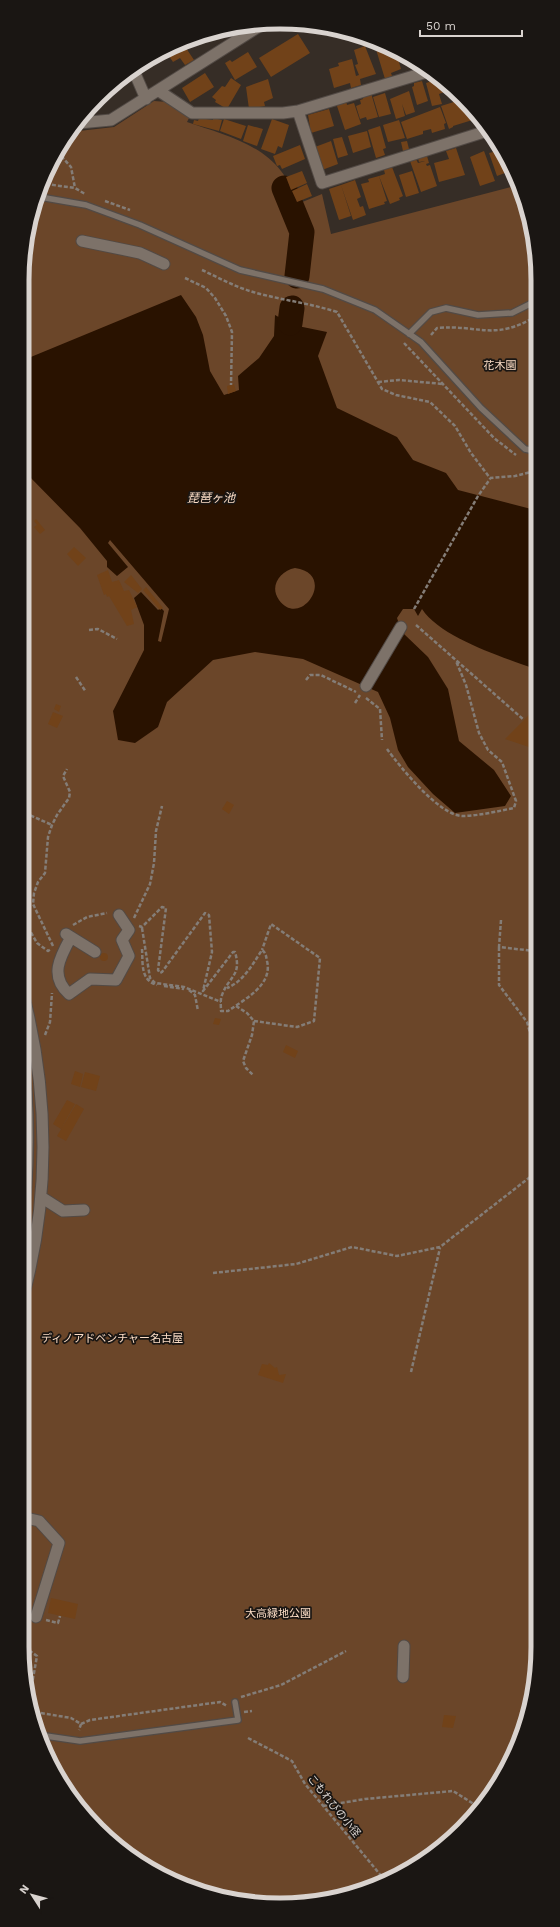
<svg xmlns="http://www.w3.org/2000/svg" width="560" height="1927" font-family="'Work Sans','Noto Sans JP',sans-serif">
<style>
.green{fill:#6b4629}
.water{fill:#291200;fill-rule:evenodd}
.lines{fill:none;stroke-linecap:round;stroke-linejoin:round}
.river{stroke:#291200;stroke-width:25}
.building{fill:#714219}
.lane-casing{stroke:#524a45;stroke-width:8}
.street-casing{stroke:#524a45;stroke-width:13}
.path{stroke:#847d77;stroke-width:2.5;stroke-dasharray:4 2;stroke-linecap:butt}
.lane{stroke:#7d7269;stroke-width:5.5}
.street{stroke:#7d7269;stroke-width:11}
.labels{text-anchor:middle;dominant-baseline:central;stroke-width:3.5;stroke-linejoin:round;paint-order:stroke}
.park-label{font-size:11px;fill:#fcddc6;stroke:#1a1613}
.street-label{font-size:11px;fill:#d9d3cf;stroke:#1a1613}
.water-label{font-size:12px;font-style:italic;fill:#fcddc6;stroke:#1a1613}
.rim{fill:none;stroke:#d9d3cf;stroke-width:5}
</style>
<rect width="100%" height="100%" fill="#362d26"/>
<!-- green -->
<path class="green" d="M 154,101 L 167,102 L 190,116 L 187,122 C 219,133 260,143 281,171 C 288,179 291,194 295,205 L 322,194 L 331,234 L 519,185 L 536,247 L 533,1697 L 503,1776 L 437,1852 L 347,1896 L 263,1904 L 166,1878 L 86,1817 L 42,1746 L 22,1647 L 27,230 L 65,137 L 70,132 L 114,127 Z"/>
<!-- water -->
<path class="water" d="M 181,295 L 196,317 L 203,335 L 210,371 L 224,395 L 239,390 L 238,376 L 259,358 L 274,336 L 275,315 L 293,325 L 327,332 L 318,356 L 337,408 L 397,437 L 413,460 L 446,473 L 458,490 L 535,510 L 535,669 C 503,657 441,638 422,609 L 418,616 L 414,609 L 403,609 L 397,618 L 399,624 L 407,629 L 404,634 L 428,657 L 448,689 L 459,741 L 494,770 L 511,796 L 505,806 L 455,813 L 433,794 L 408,767 L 398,750 L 390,718 L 378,692 L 303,659 L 255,652 L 213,660 L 167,702 L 158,727 L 135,743 L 118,740 L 113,711 L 144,650 L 144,625 L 134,598 L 141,592 L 158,610 L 161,608 L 164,611 L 158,641 L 161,642 L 169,609 L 110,540 L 108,543 L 128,567 L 117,576 L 107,567 L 107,561 L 80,528 L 26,473 L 26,359 ZM 295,568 C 338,574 301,630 279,600 C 269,586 280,571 295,568 Z"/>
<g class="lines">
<!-- river -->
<path class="river" d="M 284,188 L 302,232 L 297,276
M 290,323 L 292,308"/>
</g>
<!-- building -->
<path class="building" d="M 328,27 L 330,27 L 340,31 L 333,35 Z
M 298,34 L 310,53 L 271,77 L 259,58 Z
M 354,36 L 367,41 L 356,43 Z
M 379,45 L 398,52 L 399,55 L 397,55 L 401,69 L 391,73 L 392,76 L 385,79 L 375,46 Z
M 365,46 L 376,74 L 360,79 L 361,85 L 351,88 L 350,83 L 334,88 L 329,69 L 339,66 L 338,63 L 352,59 L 356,76 L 359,75 L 355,65 L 358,64 L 354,50 Z
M 186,48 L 194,60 L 185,65 L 180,58 L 173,62 L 167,53 L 176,49 L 179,53 Z
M 248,52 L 257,67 L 235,80 L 225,63 L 230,60 L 232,62 Z
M 165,54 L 166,56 L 153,65 L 150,60 Z
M 148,61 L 151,66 L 143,71 L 139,65 Z
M 205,73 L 214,87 L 190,102 L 182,88 Z
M 231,78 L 241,85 L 227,109 L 215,102 L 216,100 L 212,97 L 222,86 L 225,87 Z
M 435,78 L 446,87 L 447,91 L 439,94 L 442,104 L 432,106 L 426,83 L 432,81 L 431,79 Z
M 268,79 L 273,98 L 264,102 L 265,106 L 249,109 L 246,87 Z
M 422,81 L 428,101 L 417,105 L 412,87 L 414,86 L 414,83 Z
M 447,88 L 457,96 L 450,98 Z
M 409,91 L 415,112 L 406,115 L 402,104 L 405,116 L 396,119 L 390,99 Z
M 371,93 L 378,117 L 367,120 L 366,117 L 360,119 L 356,106 L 361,104 L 360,100 L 363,99 L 362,95 Z
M 385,93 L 391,114 L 379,117 L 373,97 Z
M 346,100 L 347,105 L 354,103 L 361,124 L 345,130 L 336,103 Z
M 457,101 L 458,103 L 464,101 L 474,110 L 479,118 L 453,126 L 453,127 L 449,129 L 441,106 Z
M 440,107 L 446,123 L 444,124 L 445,129 L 432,133 L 431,129 L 423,131 L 423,134 L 407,139 L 401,122 Z
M 329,109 L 334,126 L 311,133 L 308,115 Z
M 199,118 L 213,120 L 213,118 L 222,120 L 219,131 L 193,124 L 194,120 L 198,121 Z
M 224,119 L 246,126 L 241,139 L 220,131 Z
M 272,119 L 289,125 L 282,148 L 278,146 L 275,154 L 261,149 Z
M 399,120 L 405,138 L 388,142 L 383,125 Z
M 248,125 L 263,129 L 257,146 L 243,141 Z
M 380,126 L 386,148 L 383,149 L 385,155 L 376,158 L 368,130 Z
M 367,131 L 371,147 L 353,153 L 348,136 Z
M 342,137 L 348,155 L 338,158 L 333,139 Z
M 331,141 L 338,164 L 322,170 L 315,147 Z
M 407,141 L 409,149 L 403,151 L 401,142 Z
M 300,145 L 305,159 L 282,169 L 280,165 L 277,166 L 273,156 Z
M 497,147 L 510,171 L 497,176 L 489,153 L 493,152 L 492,149 Z
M 456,148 L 465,175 L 439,182 L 434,163 L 449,159 L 446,151 Z
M 484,151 L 495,181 L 480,186 L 470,157 Z
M 427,156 L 429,163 L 426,164 L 427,166 L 430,165 L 437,186 L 421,192 L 410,161 L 416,159 L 418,163 L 425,161 L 419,162 L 418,158 Z
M 392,167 L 403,196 L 399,198 L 400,200 L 390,204 L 379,176 L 385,174 L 384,170 Z
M 302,171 L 307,183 L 291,190 L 286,177 Z
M 412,171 L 419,193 L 406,197 L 399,175 Z
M 379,176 L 387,201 L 384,202 L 385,204 L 369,209 L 361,184 L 369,182 L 368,179 Z
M 355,180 L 361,197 L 357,199 L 360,207 L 363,206 L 366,215 L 353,220 L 341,185 Z
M 307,184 L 312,196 L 297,202 L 292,191 Z
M 341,185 L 351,216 L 339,220 L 329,189 Z
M 234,384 L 236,391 L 228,394 L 227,386 Z
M 36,519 L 45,530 L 40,534 L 34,527 L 37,525 L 34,521 Z
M 74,547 L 86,558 L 78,566 L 67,554 Z
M 108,570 L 112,582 L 119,580 L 124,591 L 129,590 L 137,607 L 131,610 L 134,624 L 127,626 L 109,596 L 107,597 L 106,594 L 104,595 L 97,575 Z
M 131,575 L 142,589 L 138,593 L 124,582 Z
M 146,587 L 163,608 L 160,610 L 143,590 Z
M 56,704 L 61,706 L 59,712 L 54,709 Z
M 535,708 L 535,749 L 505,739 L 524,720 Z
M 53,712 L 63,716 L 57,728 L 48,724 Z
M 227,801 L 234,805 L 229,814 L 222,809 Z
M100 957a4 4 0 1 1 8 0a4 4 0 1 1-8 0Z
M 215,1018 L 221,1019 L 219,1025 L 213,1024 Z
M 286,1045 L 298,1051 L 295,1058 L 283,1052 Z
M 75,1071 L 83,1074 L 80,1087 L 71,1084 Z
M 85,1072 L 100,1076 L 96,1091 L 81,1087 Z
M 67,1100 L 75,1104 L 61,1129 L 53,1124 Z
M 76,1104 L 84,1109 L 66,1141 L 57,1136 Z
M 269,1363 L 275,1368 L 277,1367 L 279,1375 L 286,1374 L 283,1383 L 258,1375 L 262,1364 L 268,1365 Z
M 51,1598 L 78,1604 L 75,1619 L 48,1613 Z
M 444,1715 L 456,1716 L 453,1728 L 442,1727 Z"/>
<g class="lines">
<defs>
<path id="lane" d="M 40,197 L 86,205 L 140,225 L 240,270 L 323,289 L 375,310 L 421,342 L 481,408 L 525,449 L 535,451
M 409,334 L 431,312 L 446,308 L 478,315 L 512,313 L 536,301
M 23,1230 C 32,1178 33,1106 24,1055
M 39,1735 L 80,1741 L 238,1720 L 235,1702"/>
<path id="street" d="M 133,69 L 146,99
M 159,91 L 192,113 L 283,113 L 298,111 L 427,72
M 298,111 L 322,183 L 487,131
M 79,123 L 111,120 L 258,27
M 82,241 L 140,253 L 164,264
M 366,686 L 401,627
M 66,934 L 95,952
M 71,937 C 60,957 49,976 69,994 L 90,979 L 116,980 L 129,956 L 122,940 L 129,930 L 119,915
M 41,1197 L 63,1211 L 84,1210
M 23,1297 C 50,1199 49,1095 24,997
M 22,1517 L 39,1521 L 59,1543 L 36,1617
M 403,1677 L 404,1646"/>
</defs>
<!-- lane casing -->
<use href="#lane" class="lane-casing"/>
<!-- street casing -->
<use href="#street" class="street-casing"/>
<!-- path -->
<path class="path" d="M 60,150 L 63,158 L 71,167 L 75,188
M 46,184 L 75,188 L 85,194
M 105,201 L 130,210
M 202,270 C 219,278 236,287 253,292 C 281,300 309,303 337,312 L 382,389 L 396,395 L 430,402 L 455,426 L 471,453 L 490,478 L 515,476 L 535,471
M 185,278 L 206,288 L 215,298 L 226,316 L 232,332 L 231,385
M 431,335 L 437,328 C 478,324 494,342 536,316
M 404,343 L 494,438 L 516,455
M 378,382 L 399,380 L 443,384
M 530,461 L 535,463
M 535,479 L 533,479 L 535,475
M 414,609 L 478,496 L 490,479
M 416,625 L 524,720
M 89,630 L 98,629 L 117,639
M 76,677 L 86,692
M 306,680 L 310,675 L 321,675 L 356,692
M 366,698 L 380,709 L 382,740
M 355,703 L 360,695
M 387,749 C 401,768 439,815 462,816 C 479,816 498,811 514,808 L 516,801 L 502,762 L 488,750 L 479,733 L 466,685 L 456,661
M 25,813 L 52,825
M 134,918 L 150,884 L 154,863 L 156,831 L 162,806
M 501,920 L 499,947 L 534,951
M 25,922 L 37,943 L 48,951 L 51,949
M 73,925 L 87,917 L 107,913
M 139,926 L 142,927 L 162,907 L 166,908 L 158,970 L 160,973 L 162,972 L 205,913 L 209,915 L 212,952 L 203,991 L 233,952 L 235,952 C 242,976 229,976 222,995 C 220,1000 221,1006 221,1011 L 228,1011 C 245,999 273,985 267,961 C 266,956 266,953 262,950 C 252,965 244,981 227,988
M 142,928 L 150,978 L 155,983 L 184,987 L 221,1002
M 53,946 L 33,904 L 34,893 L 38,882 L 45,873 L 48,837 L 52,825 L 57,815 L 69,798 L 70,792 L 63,776 L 67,769
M 499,947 L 499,985 L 527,1022 L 534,1047
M 142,949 C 143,963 140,980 157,985
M 164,986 L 184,989
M 189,990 L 195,995 L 198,1011
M 236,1006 L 247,1013 L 254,1021 L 252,1035 L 243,1061 L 246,1068 L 253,1075
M 254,1021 L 297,1027 L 314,1021 L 320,958 L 271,924 L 262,950
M 45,1035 L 50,1022 L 52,993
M 213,1273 L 296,1264 L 352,1247 L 397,1256 L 440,1247 L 534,1174
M 411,1372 L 440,1248
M 46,1620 L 58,1623 L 60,1616
M 23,1652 L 30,1651 L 37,1656 L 31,1690
M 241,1697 L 281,1685 L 346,1651
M 35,1712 L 71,1718 L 81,1724 L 79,1730
M 244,1712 L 252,1711
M 81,1724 L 90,1720 L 220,1702 L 227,1706
M 248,1738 L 292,1761 L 305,1784 L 383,1878
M 323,1806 L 365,1799 L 453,1791 L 477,1806"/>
<!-- lane -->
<use href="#lane" class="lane"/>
<!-- street -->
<use href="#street" class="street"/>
</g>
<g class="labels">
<!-- park labels -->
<g class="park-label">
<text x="500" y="365">花木園</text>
<text x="112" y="1338">ディノアドベンチャー名古屋</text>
<text x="278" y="1613">大高緑地公園</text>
</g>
<!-- street labels -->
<g class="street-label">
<text transform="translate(334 1806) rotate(51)">こもれびの小径</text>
</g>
<!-- water labels -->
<g class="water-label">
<text x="211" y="498">琵琶ヶ池</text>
</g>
</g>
<!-- crop -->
<path d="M0 0H560V1927H0ZM280 29H280A251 251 0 0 1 531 280V1647A251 251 0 0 1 280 1898H280A251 251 0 0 1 29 1647V280A251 251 0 0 1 280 29Z" fill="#1a1613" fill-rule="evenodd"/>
<path class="rim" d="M280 29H280A251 251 0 0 1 531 280V1647A251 251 0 0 1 280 1898H280A251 251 0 0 1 29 1647V280A251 251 0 0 1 280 29Z"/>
<!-- north arrow -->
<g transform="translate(32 1895) rotate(306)" stroke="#1a1613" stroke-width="3" paint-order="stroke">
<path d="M0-3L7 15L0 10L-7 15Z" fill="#d9d3cf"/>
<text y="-6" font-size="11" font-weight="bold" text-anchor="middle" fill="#d9d3cf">N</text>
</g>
<!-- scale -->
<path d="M420 30v6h102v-6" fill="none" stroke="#d9d3cf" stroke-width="2"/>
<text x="426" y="30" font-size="12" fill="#d9d3cf" stroke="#1a1613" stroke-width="3" paint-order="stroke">50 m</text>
</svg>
